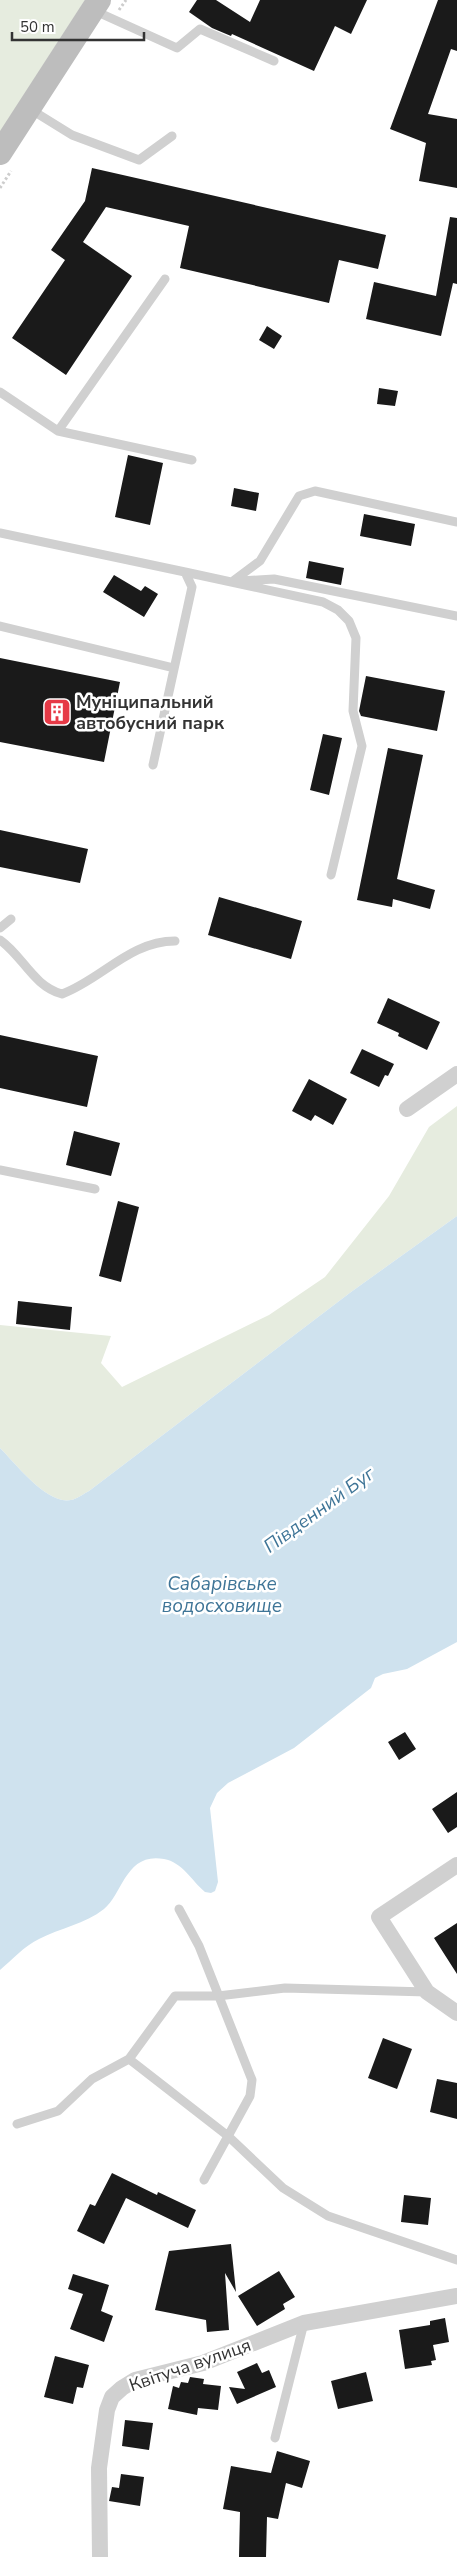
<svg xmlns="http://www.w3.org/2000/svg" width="457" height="2557" font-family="'Nunito Sans',sans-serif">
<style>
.green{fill:#e6ecdf}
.water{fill:#cfe2ee}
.building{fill:#1a1a1a}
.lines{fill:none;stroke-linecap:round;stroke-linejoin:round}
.path{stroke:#cdcdcd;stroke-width:3;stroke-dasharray:2.5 2.5;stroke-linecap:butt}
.lane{stroke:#d0d0d0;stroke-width:9}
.street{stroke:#d0d0d0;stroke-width:16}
.secondary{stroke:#bdbdbd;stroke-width:24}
.labels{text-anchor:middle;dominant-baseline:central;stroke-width:5;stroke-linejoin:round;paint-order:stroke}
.poi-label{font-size:18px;font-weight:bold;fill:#333;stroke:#fff;text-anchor:start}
.street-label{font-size:18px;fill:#333;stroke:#fff}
.water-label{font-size:19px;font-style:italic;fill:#3f7597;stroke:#fff}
</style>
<rect width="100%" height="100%" fill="#fff"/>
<!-- green -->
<path class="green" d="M 0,0 L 85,0 L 0,132 Z
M 457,1106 L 457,1216 L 351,1292 L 89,1491 C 83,1494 77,1499 71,1500 C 47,1505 16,1464 0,1448 L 0,1325 L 111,1336 L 101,1363 L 122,1387 L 269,1315 L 325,1277 L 389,1196 L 429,1127 Z"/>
<!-- water -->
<path class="water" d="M 457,1216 L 457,1642 L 407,1669 L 383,1674 L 375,1678 L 371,1688 L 294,1748 L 228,1783 L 217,1793 L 210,1808 L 218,1882 L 215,1891 L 211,1893 L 205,1892 C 192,1881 182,1862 164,1859 C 126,1852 123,1893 104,1909 C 85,1924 60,1928 39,1939 C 24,1946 12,1960 0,1970 L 0,1448 C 16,1464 47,1505 71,1500 C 77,1499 83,1494 89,1491 L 351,1292 Z"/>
<!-- building -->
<path class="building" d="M 197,0 L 216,0 L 250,22 L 260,0 L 367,0 L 351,34 L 335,26 L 314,71 L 232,34 L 231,36 L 212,28 L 189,12 Z
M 438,0 L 457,0 L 457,51 L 451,49 L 428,114 L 457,119 L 457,188 L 419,181 L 426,143 L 390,129 Z
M 92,168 L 386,235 L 378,269 L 339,260 L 329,303 L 180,268 L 189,226 L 106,207 L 83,242 L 132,276 L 66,375 L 12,338 L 65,260 L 51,250 L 85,201 Z
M 450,217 L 457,218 L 457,284 L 453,283 L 441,336 L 366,319 L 374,282 L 436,296 Z
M 267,326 L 282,336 L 274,349 L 259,340 Z
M 379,388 L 398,391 L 395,406 L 377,404 Z
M 128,455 L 163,463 L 150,525 L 115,517 Z
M 234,488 L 259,493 L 256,511 L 231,506 Z
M 364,514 L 415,524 L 411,546 L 360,536 Z
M 309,561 L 344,568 L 341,585 L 306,578 Z
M 114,575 L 141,591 L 145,586 L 158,594 L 144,617 L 103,592 Z
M 0,658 L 120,682 L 104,762 L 0,742 Z
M 366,676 L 445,691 L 437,731 L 361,716 L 359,711 Z
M 323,734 L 342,738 L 329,795 L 310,790 Z
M 388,748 L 423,755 L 397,879 L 435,890 L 430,909 L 393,899 L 392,907 L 357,900 Z
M 0,830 L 88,849 L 80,883 L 0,867 Z
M 219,897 L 302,921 L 291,959 L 208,935 Z
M 388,998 L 440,1022 L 427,1050 L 398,1036 L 399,1033 L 377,1023 Z
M 0,1035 L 98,1056 L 87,1107 L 0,1088 Z
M 362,1049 L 394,1064 L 388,1076 L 385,1075 L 379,1087 L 350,1073 Z
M 309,1079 L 347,1099 L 333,1125 L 315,1115 L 311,1121 L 292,1111 Z
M 74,1131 L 120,1143 L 111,1176 L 66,1165 Z
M 118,1201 L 139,1207 L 121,1282 L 99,1276 Z
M 18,1301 L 72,1307 L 70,1330 L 16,1324 Z
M 405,1732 L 416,1749 L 399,1760 L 388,1742 Z
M 457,1792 L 457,1827 L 448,1833 L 432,1809 Z
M 457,1923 L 457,1974 L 434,1938 Z
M 383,2038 L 412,2049 L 397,2089 L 368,2078 Z
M 437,2079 L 457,2083 L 457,2119 L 430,2112 Z
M 112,2173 L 157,2195 L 158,2192 L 196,2210 L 188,2228 L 126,2198 L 104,2244 L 77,2231 L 90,2204 L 95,2206 Z
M 404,2195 L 431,2198 L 428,2225 L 401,2222 Z
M 231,2244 L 236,2292 L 225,2273 L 229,2330 L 207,2332 L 206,2320 L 155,2310 L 169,2251 Z
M 279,2271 L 295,2297 L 283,2304 L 285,2309 L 257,2326 L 238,2296 Z
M 73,2274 L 109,2285 L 101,2311 L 113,2316 L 104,2342 L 70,2329 L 83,2294 L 68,2289 Z
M 445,2318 L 449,2342 L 433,2345 L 436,2360 L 431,2361 L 432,2365 L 405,2369 L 399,2330 L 430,2325 L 430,2321 Z
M 55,2356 L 89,2365 L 83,2388 L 77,2387 L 73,2404 L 44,2397 Z
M 257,2363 L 262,2373 L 269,2370 L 276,2387 L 237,2404 L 229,2387 L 245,2389 L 237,2372 Z
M 366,2372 L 373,2401 L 338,2409 L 331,2381 Z
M 190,2377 L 204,2379 L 203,2384 L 221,2386 L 218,2410 L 198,2408 L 197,2415 L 168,2409 L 173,2386 L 179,2388 L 181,2382 L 188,2383 Z
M 125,2420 L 153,2423 L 149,2450 L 122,2446 Z
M 277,2451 L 310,2461 L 302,2488 L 286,2483 L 278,2519 L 267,2517 L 266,2557 L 239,2557 L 240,2512 L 223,2509 L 231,2466 L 271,2473 Z
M 121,2474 L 144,2477 L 140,2506 L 109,2501 L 112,2487 L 119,2488 Z"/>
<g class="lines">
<!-- path -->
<path class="path" d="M 119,10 L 126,0
M 0,188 L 11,171"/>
<!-- lane -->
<path class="lane" d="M 93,10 L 177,48 L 200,29 L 274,61
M 30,109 L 72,135 L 139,160 L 172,136
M 0,392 L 58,431 L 192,460
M 58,431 L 165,279
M 0,533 L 185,572 L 192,587 L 153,765
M 185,572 L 323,602 L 338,610 L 349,621 L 356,638 L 353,711 L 362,746 L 331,875
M 233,581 L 260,561 L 299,496 L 315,491 L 457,522
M 241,581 L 274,579 L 457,616
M 0,626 L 174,668
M 0,928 L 11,919
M 0,940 C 23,956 33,986 62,994 C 102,979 130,941 175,941
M 0,1170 L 95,1189
M 179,1909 L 199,1946 L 252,2080 L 250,2096 L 204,2180
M 129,2059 L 228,2136 L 283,2188 L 328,2216 L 457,2260
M 17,2124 L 58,2111 L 92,2079 L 129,2059 L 175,1996 L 218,1996 L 285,1988 L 427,1992
M 275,2438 L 304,2323"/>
<!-- street -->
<path class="street" d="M 407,1109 L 457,1074
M 457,1865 L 379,1917 L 427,1992 L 457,2013
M 100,2557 L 99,2468 L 107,2410 L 112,2397 L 122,2388 L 135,2380 L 203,2363 L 304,2323 L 457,2296"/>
<!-- secondary -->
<path class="secondary" d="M 0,153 L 99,0"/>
</g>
<!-- icons -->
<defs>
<symbol id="building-square" viewBox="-11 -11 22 22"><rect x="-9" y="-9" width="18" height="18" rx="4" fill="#e63946" stroke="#fff"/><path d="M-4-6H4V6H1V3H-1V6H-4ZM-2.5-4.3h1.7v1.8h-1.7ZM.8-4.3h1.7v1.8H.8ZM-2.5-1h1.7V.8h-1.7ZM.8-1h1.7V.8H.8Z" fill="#fff"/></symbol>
</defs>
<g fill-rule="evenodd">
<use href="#building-square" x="41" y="696" width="32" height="32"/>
</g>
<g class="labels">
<!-- poi labels -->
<g class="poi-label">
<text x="76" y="702">Муніципальний<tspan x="76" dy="21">автобусний парк</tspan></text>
</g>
<!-- street labels -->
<g class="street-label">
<text transform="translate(190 2365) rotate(-19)">Квітуча вулиця</text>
</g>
<!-- water labels -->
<g class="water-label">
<text transform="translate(319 1510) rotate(-36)">Південний Буг</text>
<text x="222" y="1584">Сабарівське<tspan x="222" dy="22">водосховище</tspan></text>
</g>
</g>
<!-- scale -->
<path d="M12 32v8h132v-8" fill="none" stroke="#333333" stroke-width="2.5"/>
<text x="20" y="32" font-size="15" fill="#333333" stroke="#ffffff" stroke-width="4" paint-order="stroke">50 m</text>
</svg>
